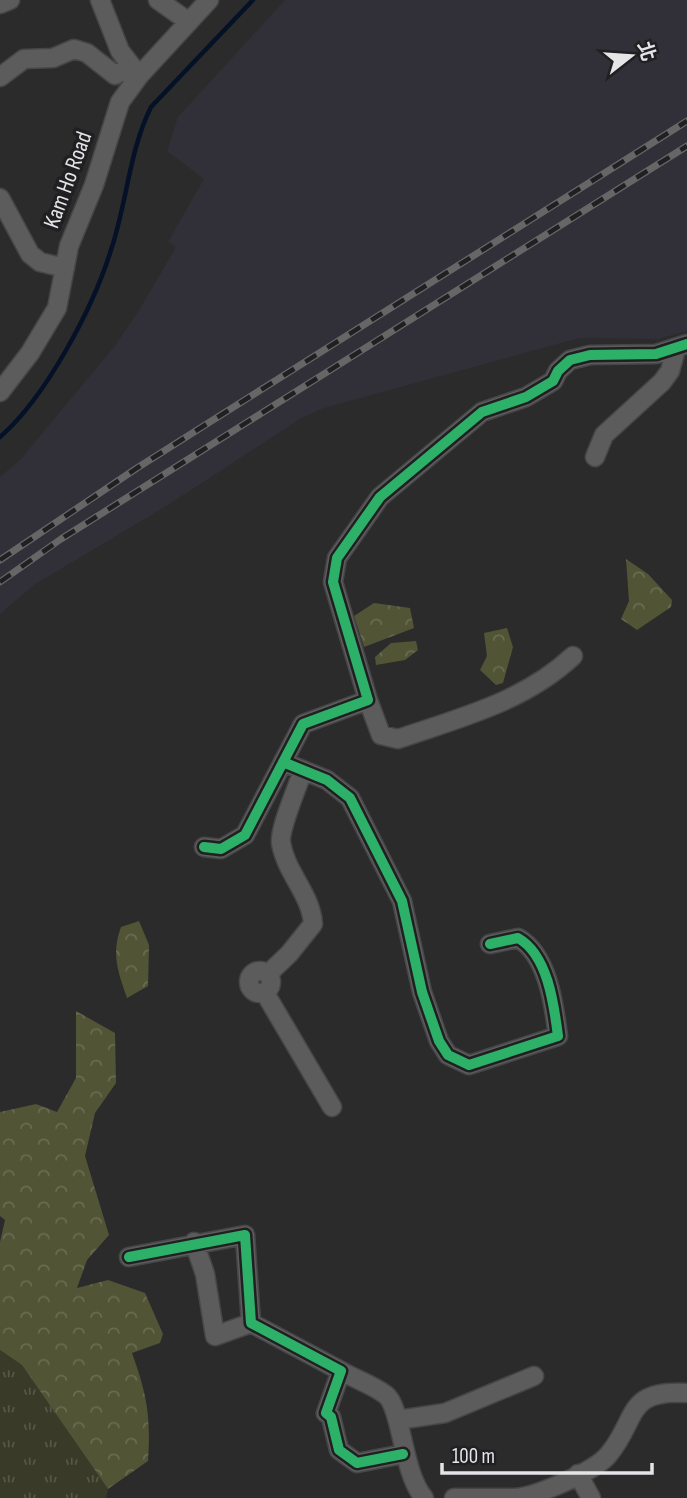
<svg xmlns="http://www.w3.org/2000/svg" width="687" height="1498" font-family="'Sofia Sans Condensed','Noto Sans TC',sans-serif">
<style>
.built{fill:#313038}
.grass{fill:url(#grass-tufts)}
.forest{fill:url(#forest-crowns)}
.lines{fill:none;stroke-linecap:round;stroke-linejoin:round}
.stream{stroke:#051127;stroke-width:4.5}
.minor-casing{stroke:#464647;stroke-width:21}
.minor{stroke:#5c5c5d;stroke-width:18}
.rail-casing{stroke:#666667;stroke-width:7}
.rail{stroke:#202023;stroke-width:4.5;stroke-dasharray:13;stroke-linecap:butt}
.cycleway-casing{stroke:#202023;stroke-width:15}
.cycleway{stroke:#2db169;stroke-width:10}
.labels{text-anchor:middle;dominant-baseline:central;stroke-width:7;stroke-linejoin:round;paint-order:stroke}
.street-label{font-size:23px;fill:#e5e4e7;stroke:#202023}
</style>
<defs>
<pattern id="grass-tufts" width="24" height="20" patternUnits="userSpaceOnUse" patternTransform="scale(1.75)"><rect width="24" height="20" fill="#393b28"/><path d="M3 7l-1-3M5 7V3M7 7l1-3M15 17l-1-3M17 17v-4M19 17l1-3" fill="none" stroke="#565747"/></pattern>
<pattern id="forest-crowns" width="20" height="18" patternUnits="userSpaceOnUse" patternTransform="scale(1.75)"><rect width="20" height="18" fill="#515435"/><path d="M2 6a3 3 0 1 1 6 0M12 15a3 3 0 1 1 6 0" fill="none" stroke="#6a6c52"/></pattern>
</defs>
<rect width="100%" height="100%" fill="#2b2b2c"/>
<!-- built -->
<path class="built" d="M 285,0 L 687,0 L 687,331 L 658,339 L 579,338 L 324,408 L 303,417 L 168,505 L 34,585 L 0,614 L 0,477 L 20,460 L 114,347 L 138,312 L 176,247 L 168,242 L 204,179 L 167,151 L 178,117 Z"/>
<!-- grass -->
<path class="grass" d="M 0,1350 L 22,1365 L 108,1489 L 106,1498 L 0,1498 Z"/>
<!-- forest -->
<path class="forest" d="M 626,559 L 648,574 L 672,600 L 671,607 L 637,630 L 621,619 L 629,601 Z
M 374,603 L 410,608 L 414,628 L 364,647 L 354,616 Z
M 507,628 L 513,647 L 503,683 L 496,685 L 480,670 L 487,656 L 484,633 Z
M 416,641 L 418,650 L 405,660 L 376,665 L 375,657 L 391,643 Z
M 139,921 L 149,945 L 148,986 L 127,998 C 118,972 111,954 121,927 Z
M 76,1011 L 115,1033 L 116,1083 L 95,1113 L 85,1156 L 109,1235 L 87,1260 L 77,1288 L 108,1280 L 145,1293 L 163,1334 L 160,1343 L 132,1353 C 147,1395 151,1416 148,1461 L 108,1489 L 22,1365 L 0,1350 L 0,1242 L 5,1220 L 0,1216 L 0,1112 L 36,1104 L 57,1112 L 76,1078 Z"/>
<g class="lines">
<!-- stream -->
<path class="stream" d="M 0,437 C 46,397 93,308 111,250 C 127,203 129,151 151,107 L 253,0"/>
<defs>
<path id="minor" d="M 100,0 L 120,51 L 137,73
M 158,0 L 189,22
M 0,4 L 10,0
M 0,77 L 24,59 L 53,58 L 74,49 L 87,53 L 115,75 L 131,67
M 0,198 L 30,254 L 40,262 L 65,268
M 0,392 L 30,353 L 57,308 L 69,246 L 94,185 L 120,102 L 139,76 L 209,0
M 595,457 L 604,435 L 662,382 L 670,371 L 676,349
M 368,700 L 381,735 L 398,739 C 459,718 524,702 573,656
M 283,762 L 327,780 L 350,798 L 402,901 L 422,992 L 439,1041 L 448,1055 L 469,1065 L 558,1036 C 554,1005 548,955 518,938 L 490,944
M 204,847 L 221,849 L 245,835 L 303,724 L 368,700 L 333,582 L 337,558 L 380,497 L 482,412 L 526,397 L 553,381 L 558,371 L 570,360 L 590,355 L 656,354 L 687,344
M249 982a11 11 0 1 1 22 0a11 11 0 1 1-22 0Z
M 268,974 L 289,954 L 313,924 C 311,894 286,873 281,843 C 279,829 298,786 303,770
M 265,993 L 332,1107
M 194,1242 L 205,1274 L 215,1336 L 251,1323
M 129,1257 L 245,1235 L 251,1323 L 341,1371 L 326,1413 L 331,1417 L 339,1450 L 357,1463 L 403,1454
M 341,1371 C 355,1379 373,1385 386,1395 C 402,1408 402,1472 424,1498
M 398,1420 L 445,1413 L 534,1376
M 578,1474 L 591,1498
M 454,1498 L 514,1498
M 516,1498 C 537,1496 596,1471 609,1454 C 638,1419 625,1389 687,1393"/>
</defs>
<!-- minor casing -->
<use href="#minor" class="minor-casing"/>
<!-- minor -->
<use href="#minor" class="minor"/>
<defs>
<path id="rail" d="M 0,560 L 137,468 L 687,121
M 0,582 L 61,539 L 687,146"/>
</defs>
<!-- rail casing -->
<use href="#rail" class="rail-casing"/>
<!-- rail -->
<use href="#rail" class="rail"/>
<defs>
<path id="cycleway" d="M 283,762 L 327,780 L 350,798 L 402,901 L 422,992 L 439,1041 L 448,1055 L 469,1065 L 558,1036 C 554,1005 548,955 518,938 L 490,944
M 204,847 L 221,849 L 245,835 L 303,724 L 368,700 L 333,582 L 337,558 L 380,497 L 482,412 L 526,397 L 553,381 L 558,371 L 570,360 L 590,355 L 656,354 L 687,344
M 129,1257 L 245,1235 L 251,1323 L 341,1371 L 326,1413 L 331,1417 L 339,1450 L 357,1463 L 403,1454"/>
</defs>
<!-- cycleway casing -->
<use href="#cycleway" class="cycleway-casing"/>
<!-- cycleway -->
<use href="#cycleway" class="cycleway"/>
</g>
<g class="labels">
<!-- street labels -->
<g class="street-label">
<text transform="translate(68 180) rotate(-70)">Kam Ho Road</text>
</g>
</g>
<!-- north arrow -->
<g transform="translate(631 56) rotate(73)" stroke="#202023" stroke-width="5" paint-order="stroke">
<path d="M0-5L12 26L0 18L-12 26Z" fill="#e5e4e7"/>
<text y="-10" font-size="19" font-weight="bold" text-anchor="middle" fill="#e5e4e7">北</text>
</g>
<!-- scale -->
<path d="M442 1463v10h210v-10" fill="none" stroke="#e5e4e7" stroke-width="3.5"/>
<text x="452" y="1463" font-size="21" fill="#e5e4e7" stroke="#202023" stroke-width="5" paint-order="stroke">100 m</text>
</svg>
